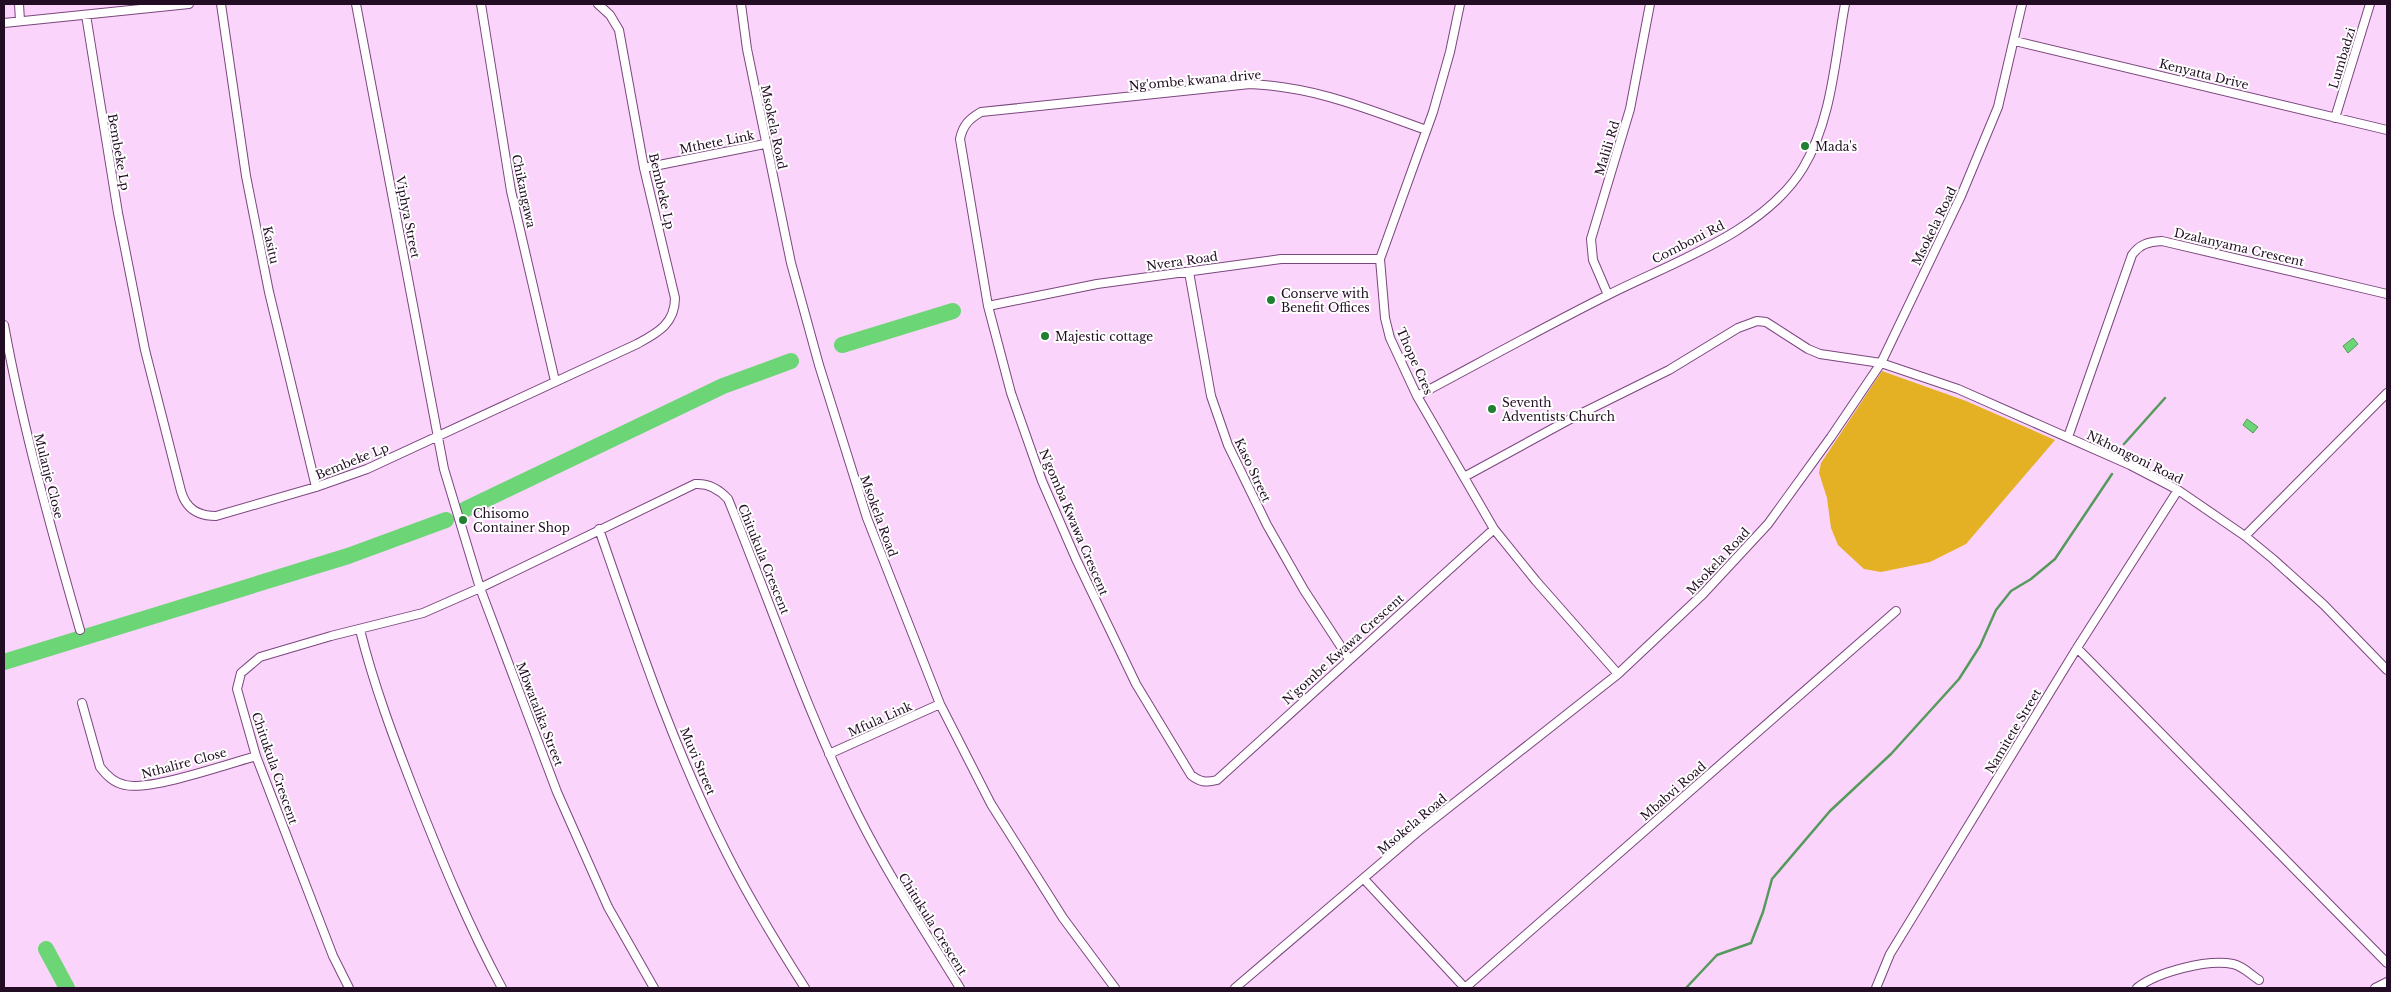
<svg xmlns="http://www.w3.org/2000/svg" width="2391" height="992" font-family="'Libre Baskerville',serif">
<style>
.green{fill:#e4b024}
.water{fill:#6cd576;stroke:#56995d}
.lines{fill:none;stroke-linecap:round;stroke-linejoin:round}
.stream{stroke:#56995d;stroke-width:2.5}
.river{stroke:#6cd576;stroke-width:16}
.street-casing{stroke:#7b467e;stroke-width:10}
.street{stroke:#fff;stroke-width:8}
.poi-dot{fill:#207f30;stroke:#fff;stroke-width:2}
.labels{text-anchor:middle;dominant-baseline:central;stroke-width:4;stroke-linejoin:round;paint-order:stroke}
.street-label{font-size:12px;fill:#230d24;stroke:#fff}
.poi-label{font-size:12px;fill:#230d24;stroke:#fff;text-anchor:start}
</style>
<rect width="100%" height="100%" fill="#fad4fa"/>
<!-- green -->
<path class="green" d="M 1882,371 L 1966,401 L 2055,440 L 1966,544 L 1930,562 L 1881,572 L 1864,569 L 1838,545 L 1831,528 L 1827,498 L 1819,473 L 1821,463 Z"/>
<!-- water -->
<path class="water" d="M 2353,338 L 2358,344 L 2348,353 L 2343,346 Z
M 2247,419 L 2258,427 L 2253,433 L 2243,425 Z"/>
<g class="lines">
<!-- stream -->
<path class="stream" d="M 2124,444 L 2165,398
M 1686,988 L 1717,955 L 1751,943 L 1763,912 L 1772,879 L 1830,811 L 1891,754 L 1959,679 L 1980,646 L 1996,610 L 2011,591 L 2031,579 L 2055,559 L 2112,474"/>
<!-- river -->
<path class="river" d="M 842,345 L 953,311
M 466,509 L 723,386 L 791,361
M 4,662 L 348,556 L 446,520
M 46,949 L 67,988"/>
<defs>
<path id="street" d="M 19,4 L 20,21
M 221,4 L 246,176 L 269,292 L 316,487
M 356,4 L 444,469 L 480,588 L 557,792 L 608,907 L 654,988
M 481,4 L 511,191 L 555,381
M 741,4 L 747,49 L 791,263 L 819,365 L 867,518 L 940,704 L 991,804 L 1063,918 L 1115,988
M 1460,4 L 1450,52 L 1433,112 L 1380,259 L 1385,318 L 1390,338 L 1417,396 L 1494,529 L 1536,581 L 1618,674
M 86,15 L 118,213 L 145,350 L 181,491 C 186,509 198,516 216,516 L 316,487 L 367,469 L 637,344 C 657,333 675,324 675,298 L 644,168 L 619,30 L 610,15 L 598,4
M 4,23 L 189,4
M 2015,41 L 2387,130
M 2335,118 L 2370,4
M 1426,130 C 1365,108 1315,87 1250,84 L 981,112 C 969,119 963,125 960,139 L 988,306 L 1011,393 L 1042,481 L 1076,559 L 1136,684 L 1191,775 C 1200,782 1206,783 1217,780 L 1494,529
M 644,168 L 765,144
M 1189,272 L 1211,396 L 1228,445 L 1267,525 L 1304,590 L 1349,659
M 1608,295 L 1593,260 L 1591,239 L 1630,109 L 1650,4
M 988,306 L 1097,284 L 1281,259 L 1380,259
M 4,325 C 23,429 51,529 80,630
M 1417,396 C 1481,362 1544,327 1608,295 C 1673,262 1764,232 1803,168 C 1832,120 1835,58 1845,4
M 2068,437 L 2132,255 C 2140,244 2148,242 2162,241 L 2387,294
M 1464,477 L 1574,417 L 1669,370 L 1738,328 L 1757,321 L 1766,322 L 1808,349 L 1820,354 L 1881,363 L 1958,389 L 2130,465 L 2178,490 L 2245,536 L 2273,559 L 2324,605 L 2387,670
M 599,529 C 637,639 674,750 727,854 C 750,900 777,944 805,988
M 2245,536 L 2387,393
M 360,630 C 374,686 394,739 415,793 C 441,859 468,925 502,988
M 2077,648 L 2387,963
M 82,703 L 100,767 C 107,776 114,783 125,785 C 150,791 228,764 256,756
M 829,754 L 940,704
M 1364,879 L 1465,988
M 349,988 L 333,956 L 256,756 L 237,689 L 241,673 L 260,657 L 331,636 L 423,613 L 480,588 L 695,484 C 709,483 719,489 728,499 C 771,604 807,713 858,815 C 888,875 925,931 960,988
M 1235,988 L 1420,830 L 1618,674 L 1703,594 L 1768,524 L 1831,437 L 1881,363 L 1961,196 L 1998,107 L 2022,4
M 1465,988 L 1896,611
M 1876,988 L 1890,954 L 2077,648 L 2178,490
M 2137,988 C 2157,972 2207,959 2233,964 C 2243,966 2251,975 2259,980
M 2375,988 L 2387,982"/>
</defs>
<!-- street casing -->
<use href="#street" class="street-casing"/>
<!-- street -->
<use href="#street" class="street"/>
</g>
<!-- markers -->
<g class="poi-dot">
<circle cx="1805" cy="146" r="5"/>
<circle cx="1271" cy="300" r="5"/>
<circle cx="1045" cy="336" r="5"/>
<circle cx="1492" cy="409" r="5"/>
<circle cx="463" cy="520" r="5"/>
</g>
<g class="labels">
<!-- street labels -->
<g class="street-label">
<text transform="translate(2342 58) rotate(-73)">Lumbadzi</text>
<text transform="translate(2204 74) rotate(14)">Kenyatta Drive</text>
<text transform="translate(1195 80) rotate(-5)">Ng'ombe kwana drive</text>
<text transform="translate(774 127) rotate(78)">Msokela Road</text>
<text transform="translate(717 142) rotate(-11)">Mthete Link</text>
<text transform="translate(1607 148) rotate(-73)">Malili Rd</text>
<text transform="translate(119 152) rotate(80)">Bembeke Lp</text>
<text transform="translate(524 191) rotate(78)">Chikangawa</text>
<text transform="translate(662 191) rotate(77)">Bembeke Lp</text>
<text transform="translate(408 217) rotate(79)">Viphya Street</text>
<text transform="translate(1934 226) rotate(-64)">Msokela Road</text>
<text transform="translate(1688 242) rotate(-27)">Comboni Rd</text>
<text transform="translate(271 245) rotate(78)">Kasitu</text>
<text transform="translate(2239 247) rotate(13)">Dzalanyama Crescent</text>
<text transform="translate(1182 261) rotate(-8)">Nvera Road</text>
<text transform="translate(1415 361) rotate(66)">Thope Cres</text>
<text transform="translate(2135 457) rotate(26)">Nkhongoni Road</text>
<text transform="translate(352 461) rotate(-22)">Bembeke Lp</text>
<text transform="translate(1253 470) rotate(65)">Kaso Street</text>
<text transform="translate(49 476) rotate(76)">Mulanje Close</text>
<text transform="translate(879 516) rotate(70)">Msokela Road</text>
<text transform="translate(1074 522) rotate(67)">N'gomba Kwawa Crescent</text>
<text transform="translate(764 559) rotate(68)">Chitukula Crescent</text>
<text transform="translate(1718 561) rotate(-47)">Msokela Road</text>
<text transform="translate(1343 649) rotate(-42)">N'gombe Kwawa Crescent</text>
<text transform="translate(540 714) rotate(69)">Mbwatalika Street</text>
<text transform="translate(880 719) rotate(-24)">Mfula Link</text>
<text transform="translate(2013 731) rotate(-59)">Namitete Street</text>
<text transform="translate(698 761) rotate(67)">Muvi Street</text>
<text transform="translate(184 763) rotate(-15)">Nthalire Close</text>
<text transform="translate(275 768) rotate(71)">Chitukula Crescent</text>
<text transform="translate(1673 791) rotate(-41)">Mbabvi Road</text>
<text transform="translate(1412 824) rotate(-40)">Msokela Road</text>
<text transform="translate(933 924) rotate(58)">Chitukula Crescent</text>
</g>
<!-- poi labels -->
<g class="poi-label">
<text x="1815" y="146">Mada's</text>
<text x="1281" y="293">Conserve with<tspan x="1281" dy="14">Benefit Offices</tspan></text>
<text x="1055" y="336">Majestic cottage</text>
<text x="1502" y="402">Seventh<tspan x="1502" dy="14">Adventists Church</tspan></text>
<text x="473" y="513">Chisomo<tspan x="473" dy="14">Container Shop</tspan></text>
</g>
</g>
<!-- border -->
<rect width="2391" height="992" fill="none" stroke="#230d24" stroke-width="10"/>
</svg>
